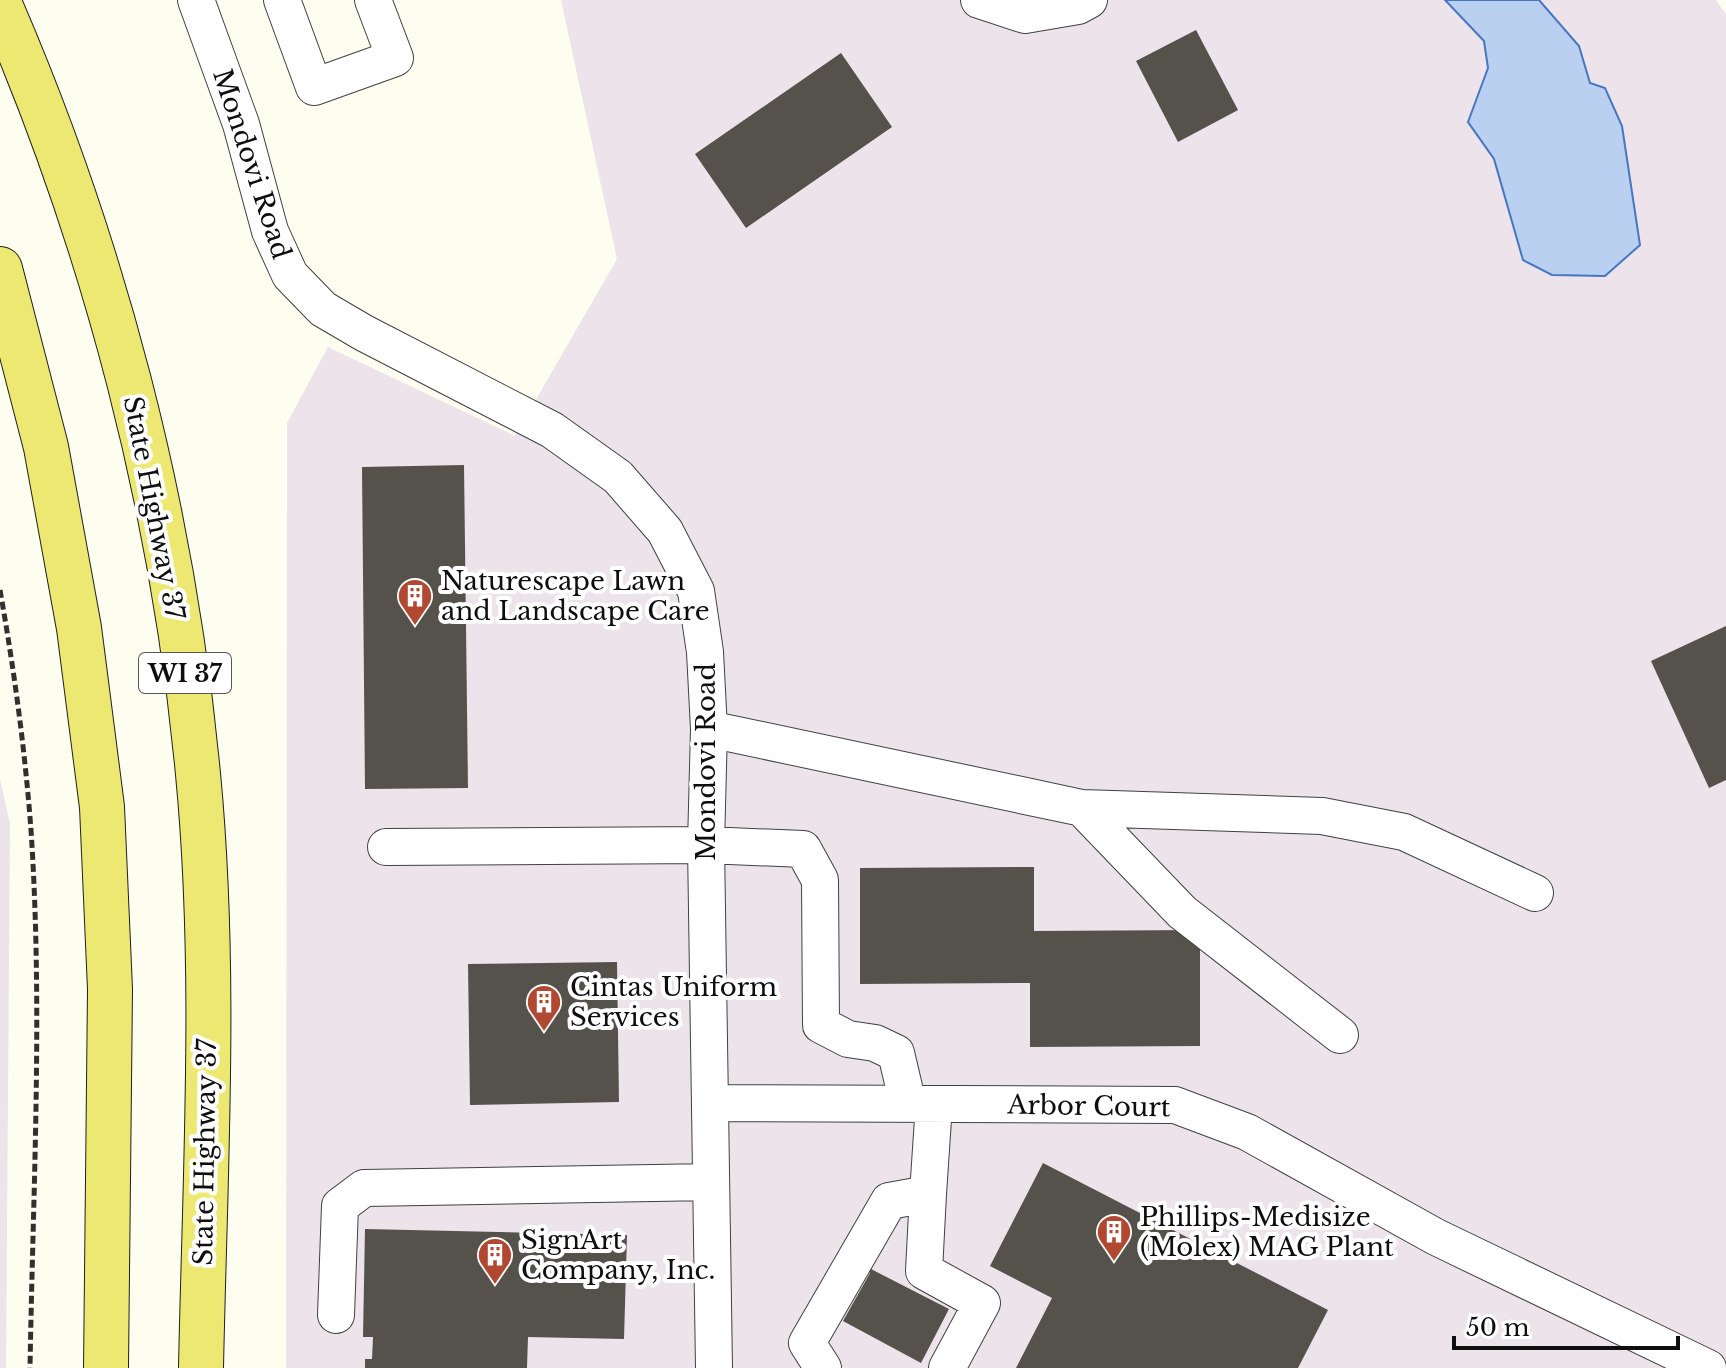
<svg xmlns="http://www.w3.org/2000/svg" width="1726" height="1368" font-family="'Libre Baskerville',serif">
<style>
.industrial{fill:#ece3eb}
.water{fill:#b9d0f0;stroke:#4776c1;stroke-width:2}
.building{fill:#55514b}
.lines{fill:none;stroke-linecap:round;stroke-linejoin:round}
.minor-casing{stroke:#414141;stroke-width:38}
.major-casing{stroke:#1f1f1f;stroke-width:46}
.path{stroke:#303030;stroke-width:5;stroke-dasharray:8 4;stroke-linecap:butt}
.minor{stroke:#fff;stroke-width:36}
.major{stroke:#ece872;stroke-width:44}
.labels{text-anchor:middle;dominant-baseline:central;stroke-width:8;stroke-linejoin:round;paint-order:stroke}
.shield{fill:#fff;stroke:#565656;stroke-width:2}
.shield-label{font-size:24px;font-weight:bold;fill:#0e0e0e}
.street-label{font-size:26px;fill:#0e0e0e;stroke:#fff}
.poi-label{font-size:26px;fill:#0e0e0e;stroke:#fff;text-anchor:start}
</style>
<rect width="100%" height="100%" fill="#fdfef0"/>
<!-- industrial -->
<path class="industrial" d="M 561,0 L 1716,0 L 1726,14 L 1726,1368 L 286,1368 L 287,423 L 328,347 L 515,436 L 617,259 Z
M 0,779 L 10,824 L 6,1368 L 0,1368 Z"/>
<!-- water -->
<path class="water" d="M 1445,0 L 1539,0 L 1579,46 L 1590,83 L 1605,88 L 1622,126 L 1640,245 L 1605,276 L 1552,275 L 1523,260 L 1494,159 L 1468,122 L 1488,68 L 1484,41 Z"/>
<!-- building -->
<path class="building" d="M 1196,30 L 1238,110 L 1178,142 L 1136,61 Z
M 841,53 L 892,127 L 746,228 L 695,154 Z
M 464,465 L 468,788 L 365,789 L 362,467 Z
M 1726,626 L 1726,780 L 1709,788 L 1651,661 Z
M 1034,867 L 1034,931 L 1200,930 L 1200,1046 L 1030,1047 L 1030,983 L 860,984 L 860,868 Z
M 617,962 L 619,1102 L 470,1105 L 468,964 Z
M 1043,1163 L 1328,1310 L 1298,1368 L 1016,1368 L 1052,1298 L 990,1266 Z
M 365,1229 L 627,1235 L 624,1339 L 528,1337 L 527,1368 L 365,1368 L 365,1359 L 372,1359 L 373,1337 L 363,1337 Z
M 867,1267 L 949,1309 L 921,1363 L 843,1321 L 870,1273 Z"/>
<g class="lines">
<defs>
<path id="minor" d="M 196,0 L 241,124 L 270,231 L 290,275 L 323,309 L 364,333 L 552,430 L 618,477 L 665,531 L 696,591 L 705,652 L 709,729 L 706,845 L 714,1368
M 282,0 L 314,87 L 395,58 L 373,0
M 979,0 L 1025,15 L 1078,6 L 1089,0
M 709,729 L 1082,808 L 1182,912 L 1340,1035
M 1082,808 L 1322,816 L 1404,832 L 1535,893
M 386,847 L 706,845 L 803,849 L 820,880 L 821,1025 L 848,1039 L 875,1043 L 896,1053 L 908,1104
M 710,1103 L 1175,1105 L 1247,1132 L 1436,1237 L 1708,1368
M 928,1194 L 924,1271 L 982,1303 L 947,1368
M 336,1315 L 340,1206 L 364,1188 L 711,1182
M 823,1368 L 807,1343 L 889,1201 L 928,1194 L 934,1104"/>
<path id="major" d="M 0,5 C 105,248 173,509 198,774 C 217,971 205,1170 201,1368
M 0,269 L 46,447 L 79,628 L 102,807 L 110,989 L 106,1368"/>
</defs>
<!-- minor casing -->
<use href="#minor" class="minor-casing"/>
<!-- major casing -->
<use href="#major" class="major-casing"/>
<!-- path -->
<path class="path" d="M 0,590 C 14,669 25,750 31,830 C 43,1009 33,1189 30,1368"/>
<!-- minor -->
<use href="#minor" class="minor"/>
<!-- major -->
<use href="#major" class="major"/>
</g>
<!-- icons -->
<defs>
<symbol id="building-pin" viewBox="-11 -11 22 30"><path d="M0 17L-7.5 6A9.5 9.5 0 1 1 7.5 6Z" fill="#b14832" stroke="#fff"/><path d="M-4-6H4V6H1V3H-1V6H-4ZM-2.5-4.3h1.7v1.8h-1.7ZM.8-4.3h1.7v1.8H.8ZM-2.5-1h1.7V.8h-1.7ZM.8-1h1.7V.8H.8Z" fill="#fff"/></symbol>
</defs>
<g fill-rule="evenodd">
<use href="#building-pin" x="395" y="576" width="40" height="54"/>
<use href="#building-pin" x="524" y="982" width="40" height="54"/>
<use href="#building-pin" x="1094" y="1212" width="40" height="54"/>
<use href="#building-pin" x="475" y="1235" width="40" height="54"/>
</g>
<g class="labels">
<!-- shield labels -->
<rect class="shield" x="139" y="653" width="92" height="40" rx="6"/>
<g class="shield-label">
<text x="185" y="673">WI 37</text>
</g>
<!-- street labels -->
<g class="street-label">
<text transform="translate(252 164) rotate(72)">Mondovi Road</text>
<text transform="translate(154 508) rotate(79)">State Highway 37</text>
<text transform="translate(706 762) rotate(-90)">Mondovi Road</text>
<text transform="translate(1089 1106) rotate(1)">Arbor Court</text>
<text transform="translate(205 1152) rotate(-89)">State Highway 37</text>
</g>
<!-- poi labels -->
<g class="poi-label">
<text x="441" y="581">Naturescape Lawn<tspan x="441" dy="30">and Landscape Care</tspan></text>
<text x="570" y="987">Cintas Uniform<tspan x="570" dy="30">Services</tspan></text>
<text x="1140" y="1217">Phillips-Medisize<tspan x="1140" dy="30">(Molex) MAG Plant</tspan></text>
<text x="521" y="1240">SignArt<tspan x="521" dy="30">Company, Inc.</tspan></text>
</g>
</g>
<!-- scale -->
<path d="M1454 1336v12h224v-12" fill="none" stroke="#0e0e0e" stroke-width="4"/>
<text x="1466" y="1336" font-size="24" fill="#0e0e0e" stroke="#ffffff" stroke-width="6" paint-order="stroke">50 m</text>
</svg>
